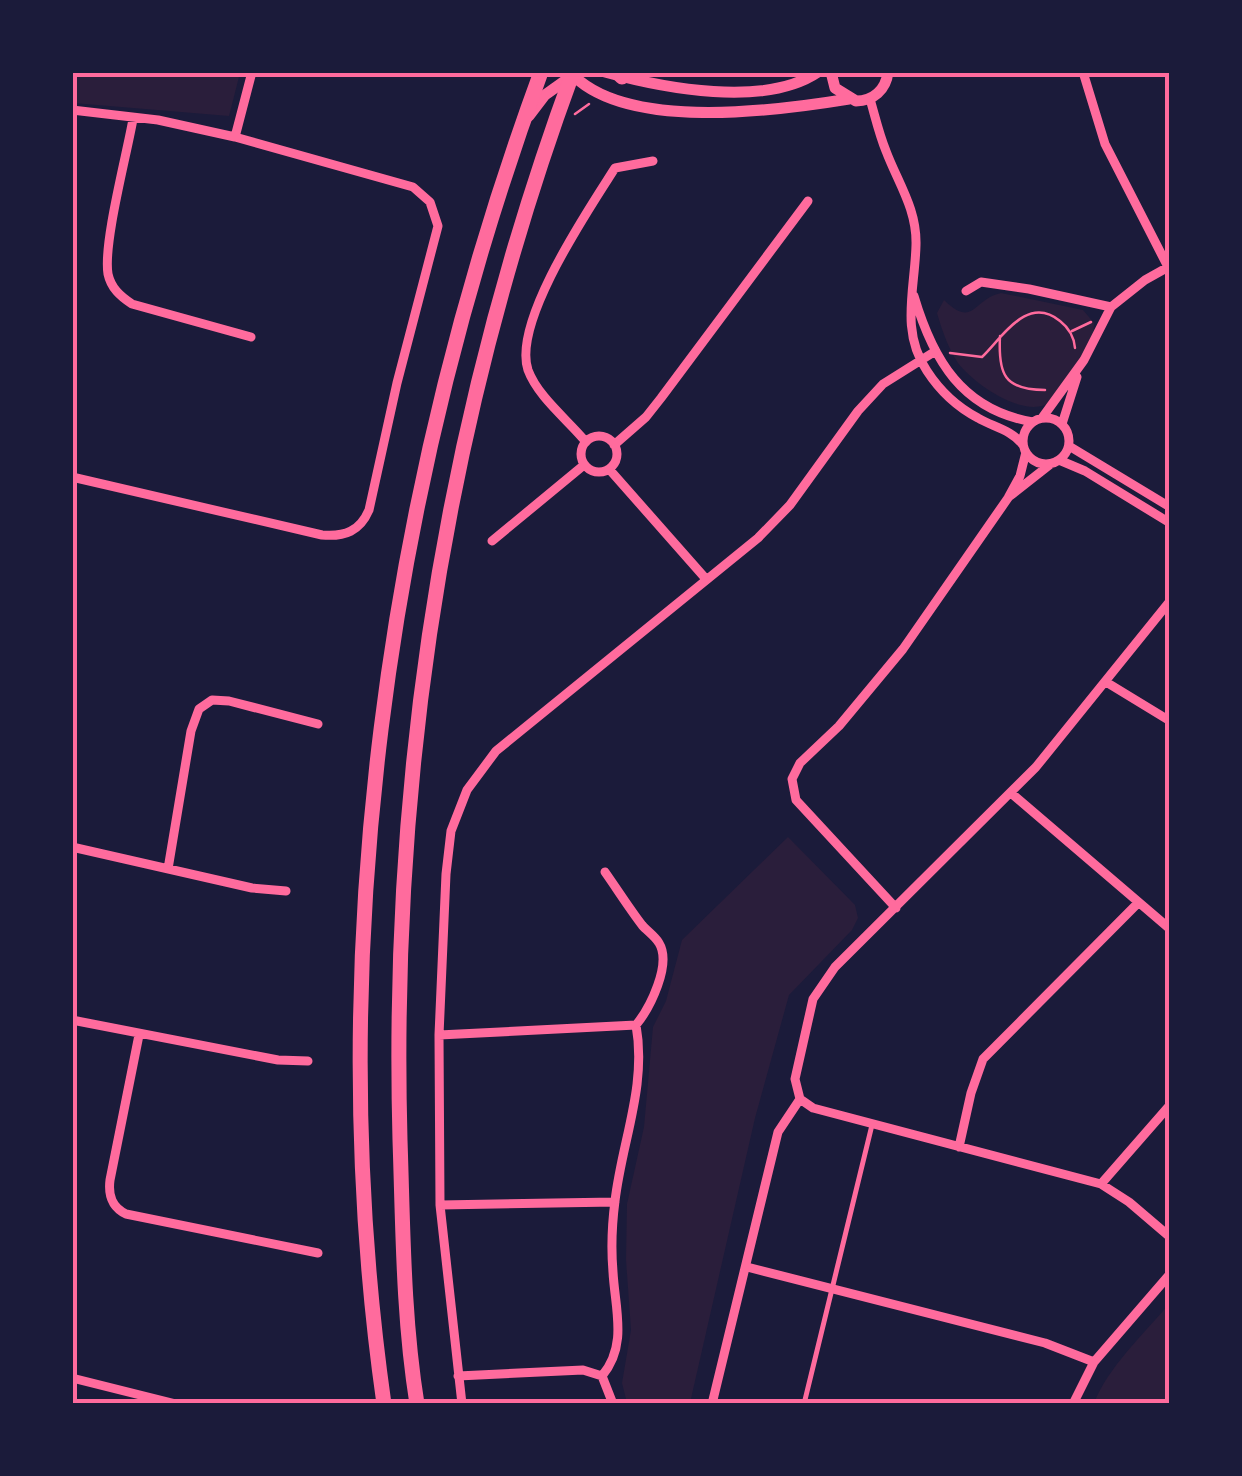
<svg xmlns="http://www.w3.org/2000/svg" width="1242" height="1476" font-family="'Roboto Condensed',sans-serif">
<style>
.green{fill:#2a1e3b}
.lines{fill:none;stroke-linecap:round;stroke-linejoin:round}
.path{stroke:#ff6b9d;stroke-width:2.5}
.service{stroke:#ff6b9d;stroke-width:5}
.minor{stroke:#ff6b9d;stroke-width:9}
.tertiary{stroke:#ff6b9d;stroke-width:11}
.trunk{stroke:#ff6b9d;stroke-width:15}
.neatline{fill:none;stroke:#ff6b9d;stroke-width:4}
</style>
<rect width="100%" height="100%" fill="#1b1b3a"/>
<!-- green -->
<path class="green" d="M 73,72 L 240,72 L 240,73 L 229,116 L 73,103 Z
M 1001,293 L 1083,310 L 1094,323 C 1094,344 1085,355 1073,371 C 1067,381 1060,396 1051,402 C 1025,420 974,384 958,363 C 948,348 942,330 937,313 L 944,300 C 974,329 973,299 1001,293 Z
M 788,837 L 855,905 L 858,918 L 852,930 L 789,995 L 755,1118 L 690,1403 L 627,1403 L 622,1383 L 631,1330 L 626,1260 L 627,1204 L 644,1127 L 653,1027 L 666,1001 L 682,940 Z
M 1169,1304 L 1169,1403 L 1094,1403 C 1109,1366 1143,1335 1169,1304 Z"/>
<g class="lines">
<!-- path -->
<path class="path" d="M 575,114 L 589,104
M 1072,331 L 1091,322
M 1000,336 C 998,374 1004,390 1045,390
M 950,353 L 982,357 C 1002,338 1027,294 1060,321 C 1069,328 1074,336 1075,348"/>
<!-- service -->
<path class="service" d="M 804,1404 L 872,1125"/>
<!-- minor -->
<path class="minor" d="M 1083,72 L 1105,144 L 1168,267
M 870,99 C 875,116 879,134 886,151 C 898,183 917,209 916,245 C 915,289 900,331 927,371 C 940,391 957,407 978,418 C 993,427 1012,430 1023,445
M 72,110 L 158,120 L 235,137 L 413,187 L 430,202 L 438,226 L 397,383 L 369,510 C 360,531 345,537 322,535 L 72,477
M 133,119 C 127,154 103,243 108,274 C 111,288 120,296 132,304 L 251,337
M 235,137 L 252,72
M 966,291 L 981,282 L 1029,289 L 1111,307
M 914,296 C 933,360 962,410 1033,422
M 1042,418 L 1084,360 L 1111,307 L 1145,280 L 1170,266
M1023 441a23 23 0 1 1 46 0a23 23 0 1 1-46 0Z
M 1062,424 L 1077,377
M581 454a18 18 0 1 1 36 0a18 18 0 1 1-36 0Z
M 586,442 C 568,420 538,397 528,370 C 512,322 589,209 615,168 L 653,161
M 614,445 L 646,417 L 661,398 L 808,201
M 1069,446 L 1170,507
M 1059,460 L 1085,471 L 1170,523
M 609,469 L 706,579
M 1010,496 L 1052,463
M 492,541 L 584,465
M 1170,601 L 1036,767 L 835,967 L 813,999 L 795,1079 L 800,1099 L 813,1108 L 1101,1184 L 1129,1202 L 1170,1237
M 1106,682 L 1170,721
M 1011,793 L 1170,929
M 72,847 L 252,888 L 286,891
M 168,869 L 191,731 L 199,709 L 212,700 L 229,701 L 318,724
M 896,908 L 796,800 L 792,779 L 800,763 L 839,726 L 903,649 L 1008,498 L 1020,476 L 1026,452
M 72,1020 L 278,1060 L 308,1061
M 139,1035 L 110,1180 C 108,1196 112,1207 126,1214 L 318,1253
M 439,1035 L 636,1025 C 650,1008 672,964 659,943 C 655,936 647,931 642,925 C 629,908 617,889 605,872
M 959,1147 L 971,1093 L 983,1059 L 1138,903
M 1101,1184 L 1170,1105
M 440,1205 L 615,1202
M 747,1267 L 1045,1343 L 1094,1362
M 458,1376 L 583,1370 L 602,1376
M 72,1378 L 176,1404
M 462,1404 L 440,1205 L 439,1035 L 446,874 L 451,831 L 467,790 L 496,751 L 758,538 L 790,505 L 858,411 L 883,384 L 934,352
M 613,1404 L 602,1376 C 628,1345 615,1309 613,1272 C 611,1249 612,1224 615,1201 C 622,1141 647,1086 636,1025
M 712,1404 L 778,1132 L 800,1099
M 1073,1404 L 1094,1362 L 1170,1274"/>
<!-- tertiary -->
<path class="tertiary" d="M 570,72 C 624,132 776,111 849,99
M 605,72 C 663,88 765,108 818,72
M 831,72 L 835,88 L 856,101 C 873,101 886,90 888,72
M 529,116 L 545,95 L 573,75"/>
<!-- trunk -->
<path class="trunk" d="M 617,72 L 622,77
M 384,1404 C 321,960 387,491 541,72
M 417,1404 C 403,1317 403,1227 400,1140 C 390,773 446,417 573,72"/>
</g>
<!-- border -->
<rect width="1242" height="1476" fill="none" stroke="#1b1b3a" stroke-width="150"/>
<rect x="75" y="75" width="1092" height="1326" class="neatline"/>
</svg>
